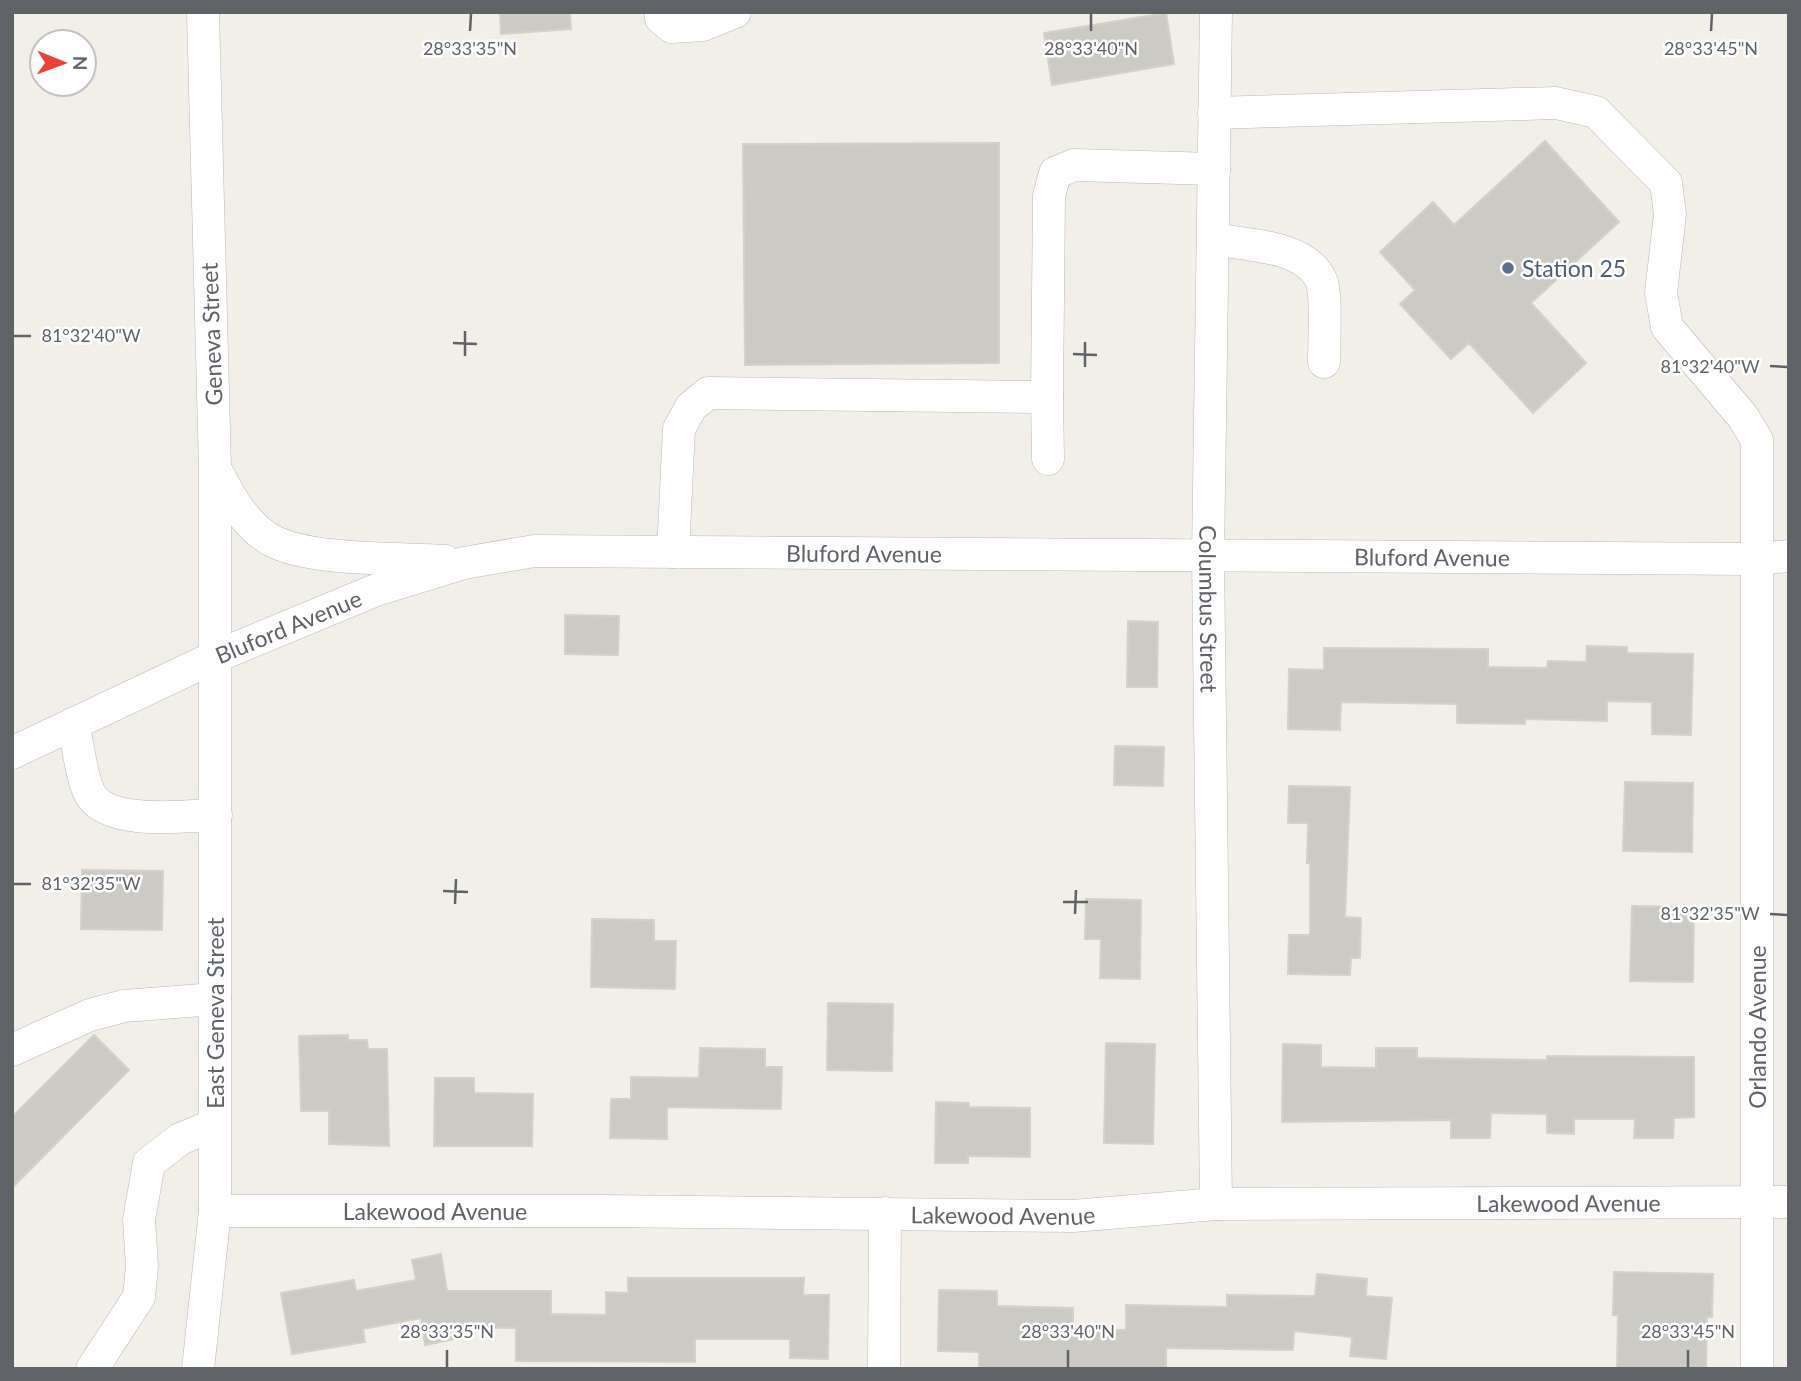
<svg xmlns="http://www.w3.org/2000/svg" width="1801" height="1381" font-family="Lato,sans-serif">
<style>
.building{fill:#cccac5;stroke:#d6d1c6;stroke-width:2}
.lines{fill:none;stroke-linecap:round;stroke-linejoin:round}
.minor-casing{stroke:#b5b8bc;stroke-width:33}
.minor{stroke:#fff;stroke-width:32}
.ticks{fill:none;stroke:#5f6368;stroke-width:2.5}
.service-dot{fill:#5c6f8a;stroke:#fff;stroke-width:2.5}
.labels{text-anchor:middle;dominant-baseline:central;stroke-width:5;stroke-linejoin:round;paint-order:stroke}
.service-label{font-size:23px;fill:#4e5e75;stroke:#fff;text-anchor:start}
.street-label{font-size:23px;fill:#5f6368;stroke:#fff}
.ticks-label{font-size:18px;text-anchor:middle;fill:#5f6368;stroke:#fff;stroke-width:5;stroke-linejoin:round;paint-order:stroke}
</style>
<rect width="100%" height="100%" fill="#f1efe8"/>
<!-- building -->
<path class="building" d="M 500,12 L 570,12 L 571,29 L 501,34 Z
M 1166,13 L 1174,64 L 1052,85 L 1044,33 Z
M 1545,141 L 1619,222 L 1531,303 L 1586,363 L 1533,413 L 1469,343 L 1451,359 L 1400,304 L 1415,290 L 1380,252 L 1433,202 L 1454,225 Z
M 999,143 L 999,363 L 745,365 L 743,144 Z
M 565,615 L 619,616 L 618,655 L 565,654 Z
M 1128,621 L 1158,622 L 1157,687 L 1127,687 Z
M 1587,646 L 1627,647 L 1627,653 L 1693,654 L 1691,735 L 1652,734 L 1652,702 L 1607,701 L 1607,721 L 1525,719 L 1525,724 L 1457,723 L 1457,704 L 1341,702 L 1340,730 L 1288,729 L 1289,669 L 1324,670 L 1324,648 L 1488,649 L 1488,667 L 1547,668 L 1548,661 L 1586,662 Z
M 1115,746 L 1164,747 L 1163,786 L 1114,785 Z
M 1625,782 L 1693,783 L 1692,852 L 1623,851 Z
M 1289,786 L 1350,787 L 1345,917 L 1361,918 L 1360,958 L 1351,958 L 1350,975 L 1288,974 L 1289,935 L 1310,935 L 1310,863 L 1307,863 L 1308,823 L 1288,823 Z
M 82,870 L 163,871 L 162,930 L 81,929 Z
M 1086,899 L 1141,900 L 1140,979 L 1100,978 L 1101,939 L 1085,939 Z
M 1632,906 L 1694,907 L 1693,982 L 1630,981 Z
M 592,919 L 654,920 L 654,941 L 676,941 L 675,989 L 591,987 Z
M 828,1003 L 893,1004 L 892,1071 L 827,1070 Z
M 94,1035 L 129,1070 L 12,1188 L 12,1117 Z
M 348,1035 L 348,1040 L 367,1040 L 368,1049 L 387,1049 L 389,1146 L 329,1144 L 329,1111 L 301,1111 L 299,1036 Z
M 1106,1043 L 1155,1044 L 1153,1144 L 1104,1143 Z
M 1283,1044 L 1321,1045 L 1321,1067 L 1376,1068 L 1376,1048 L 1417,1048 L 1417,1058 L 1547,1060 L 1547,1056 L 1694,1057 L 1694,1117 L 1674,1118 L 1673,1138 L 1634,1138 L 1635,1119 L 1574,1119 L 1574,1134 L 1547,1133 L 1547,1114 L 1491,1113 L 1490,1138 L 1451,1138 L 1451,1120 L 1282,1122 Z
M 700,1048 L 765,1049 L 765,1067 L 782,1067 L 781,1109 L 667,1107 L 667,1139 L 610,1138 L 611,1099 L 631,1099 L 631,1077 L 699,1078 Z
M 435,1078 L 474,1078 L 474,1093 L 533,1094 L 532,1146 L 434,1146 Z
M 936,1102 L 969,1103 L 969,1107 L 1030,1108 L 1030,1157 L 968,1156 L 968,1163 L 935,1163 Z
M 441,1254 L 447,1291 L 551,1291 L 551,1314 L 606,1315 L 606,1292 L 628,1293 L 628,1278 L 804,1278 L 803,1295 L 829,1295 L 828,1359 L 790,1358 L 790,1339 L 695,1339 L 695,1362 L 516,1361 L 516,1328 L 453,1327 L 455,1339 L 425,1345 L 421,1318 L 363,1329 L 365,1342 L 292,1354 L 281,1293 L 354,1280 L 356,1291 L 416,1280 L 412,1260 Z
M 1614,1272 L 1713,1274 L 1712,1317 L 1707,1317 L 1706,1369 L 1617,1369 L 1618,1315 L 1613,1315 Z
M 1317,1274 L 1367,1279 L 1366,1296 L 1392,1298 L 1386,1359 L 1350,1356 L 1352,1337 L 1294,1331 L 1293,1350 L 1166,1348 L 1166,1369 L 979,1369 L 979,1352 L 938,1351 L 939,1290 L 997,1291 L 997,1306 L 1073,1308 L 1073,1329 L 1126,1330 L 1126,1305 L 1227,1307 L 1227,1295 L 1315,1296 Z"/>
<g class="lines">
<defs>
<g id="minor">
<path d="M 661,12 L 661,18 L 672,27 L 703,25 L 735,12"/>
<path id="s1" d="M 1216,12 L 1208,557 L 1216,1204"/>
<path d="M 1214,113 L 1556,103 L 1596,112 L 1666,183 L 1670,214 L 1661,293 L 1667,327 L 1743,417 L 1757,440 L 1757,1369"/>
<path d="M 1213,239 C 1246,245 1305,245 1321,280 C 1327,293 1324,344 1324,362"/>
<path d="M 1047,397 L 1048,459"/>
<path d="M 216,470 C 229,496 246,527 273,541 C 311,561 400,558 445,561"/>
<path d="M 673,552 L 679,429 L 691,407 L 708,393 L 1047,397 L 1049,196 L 1055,173 L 1074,165 L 1214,169"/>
<path d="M 73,724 C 78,743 81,777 90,794 C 108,826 184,816 216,815"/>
<path id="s2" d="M 12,753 L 217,656 L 376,590 L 464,563 L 534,551 L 1757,559 L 1789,556"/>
<path d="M 12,1050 L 90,1015 L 124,1006 L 215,999"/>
<path id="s3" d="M 215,1211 L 599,1211 L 1073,1216 L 1216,1204 L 1789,1202"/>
<path d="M 92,1369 L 139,1297 L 142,1266 L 139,1220 L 149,1163 L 180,1139 L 214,1125"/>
<path d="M 198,1369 L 215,1211 L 215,468 L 203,12"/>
<path d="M 884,1369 L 885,1213"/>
</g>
</defs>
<!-- minor casing -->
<use href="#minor" class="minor-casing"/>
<!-- minor -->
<use href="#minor" class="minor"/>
</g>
<!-- ticks -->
<path class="ticks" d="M 470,31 L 471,14M 1091,31 L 1091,14M 1711,31 L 1712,14M 14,336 L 31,336M 453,343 L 477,344M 1073,354 L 1097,355M 465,356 L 465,331M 1770,366 L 1787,367M 1085,367 L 1085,342M 14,884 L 31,884M 443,891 L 468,892M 1063,902 L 1088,902M 455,904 L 456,879M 1075,914 L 1076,890M 1770,914 L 1787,915M 447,1367 L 447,1350M 1068,1367 L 1068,1350M 1688,1367 L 1688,1350"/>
<!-- markers -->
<circle class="service-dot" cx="1508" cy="268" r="7"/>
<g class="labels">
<!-- service labels -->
<g class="service-label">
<text x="1522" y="268">Station 25</text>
</g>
<!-- street labels -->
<g class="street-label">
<text transform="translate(211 334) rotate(-92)">Geneva Street</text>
<text stroke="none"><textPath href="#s2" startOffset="892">Bluford Avenue</textPath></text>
<text stroke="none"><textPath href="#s2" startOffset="1460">Bluford Avenue</textPath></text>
<text stroke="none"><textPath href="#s1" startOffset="597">Columbus Street</textPath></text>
<text stroke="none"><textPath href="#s2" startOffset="304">Bluford Avenue</textPath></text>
<text transform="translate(215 1013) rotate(-90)">East Geneva Street</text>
<text transform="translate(1757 1027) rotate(-90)">Orlando Avenue</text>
<text stroke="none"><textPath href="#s3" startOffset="1354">Lakewood Avenue</textPath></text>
<text stroke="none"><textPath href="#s3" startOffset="220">Lakewood Avenue</textPath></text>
<text stroke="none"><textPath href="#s3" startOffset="788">Lakewood Avenue</textPath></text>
</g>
</g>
<g class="ticks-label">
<text x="470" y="55">28°33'35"N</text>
<text x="1091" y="55">28°33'40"N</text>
<text x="1711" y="55">28°33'45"N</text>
<text x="91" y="342">81°32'40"W</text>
<text x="1710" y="373">81°32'40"W</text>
<text x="91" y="890">81°32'35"W</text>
<text x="1710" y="920">81°32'35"W</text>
<text x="447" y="1338">28°33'35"N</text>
<text x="1068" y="1338">28°33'40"N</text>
<text x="1688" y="1338">28°33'45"N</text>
</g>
<!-- border -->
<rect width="1801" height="1381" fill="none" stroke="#5f6368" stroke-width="28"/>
<!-- north arrow -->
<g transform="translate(63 63) rotate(91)"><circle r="33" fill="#ffffff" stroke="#bfc1c3" stroke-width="2"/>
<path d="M0-5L12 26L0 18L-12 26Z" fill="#ea4335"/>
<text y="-10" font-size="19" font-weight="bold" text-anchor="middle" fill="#5f6368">N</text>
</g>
</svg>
